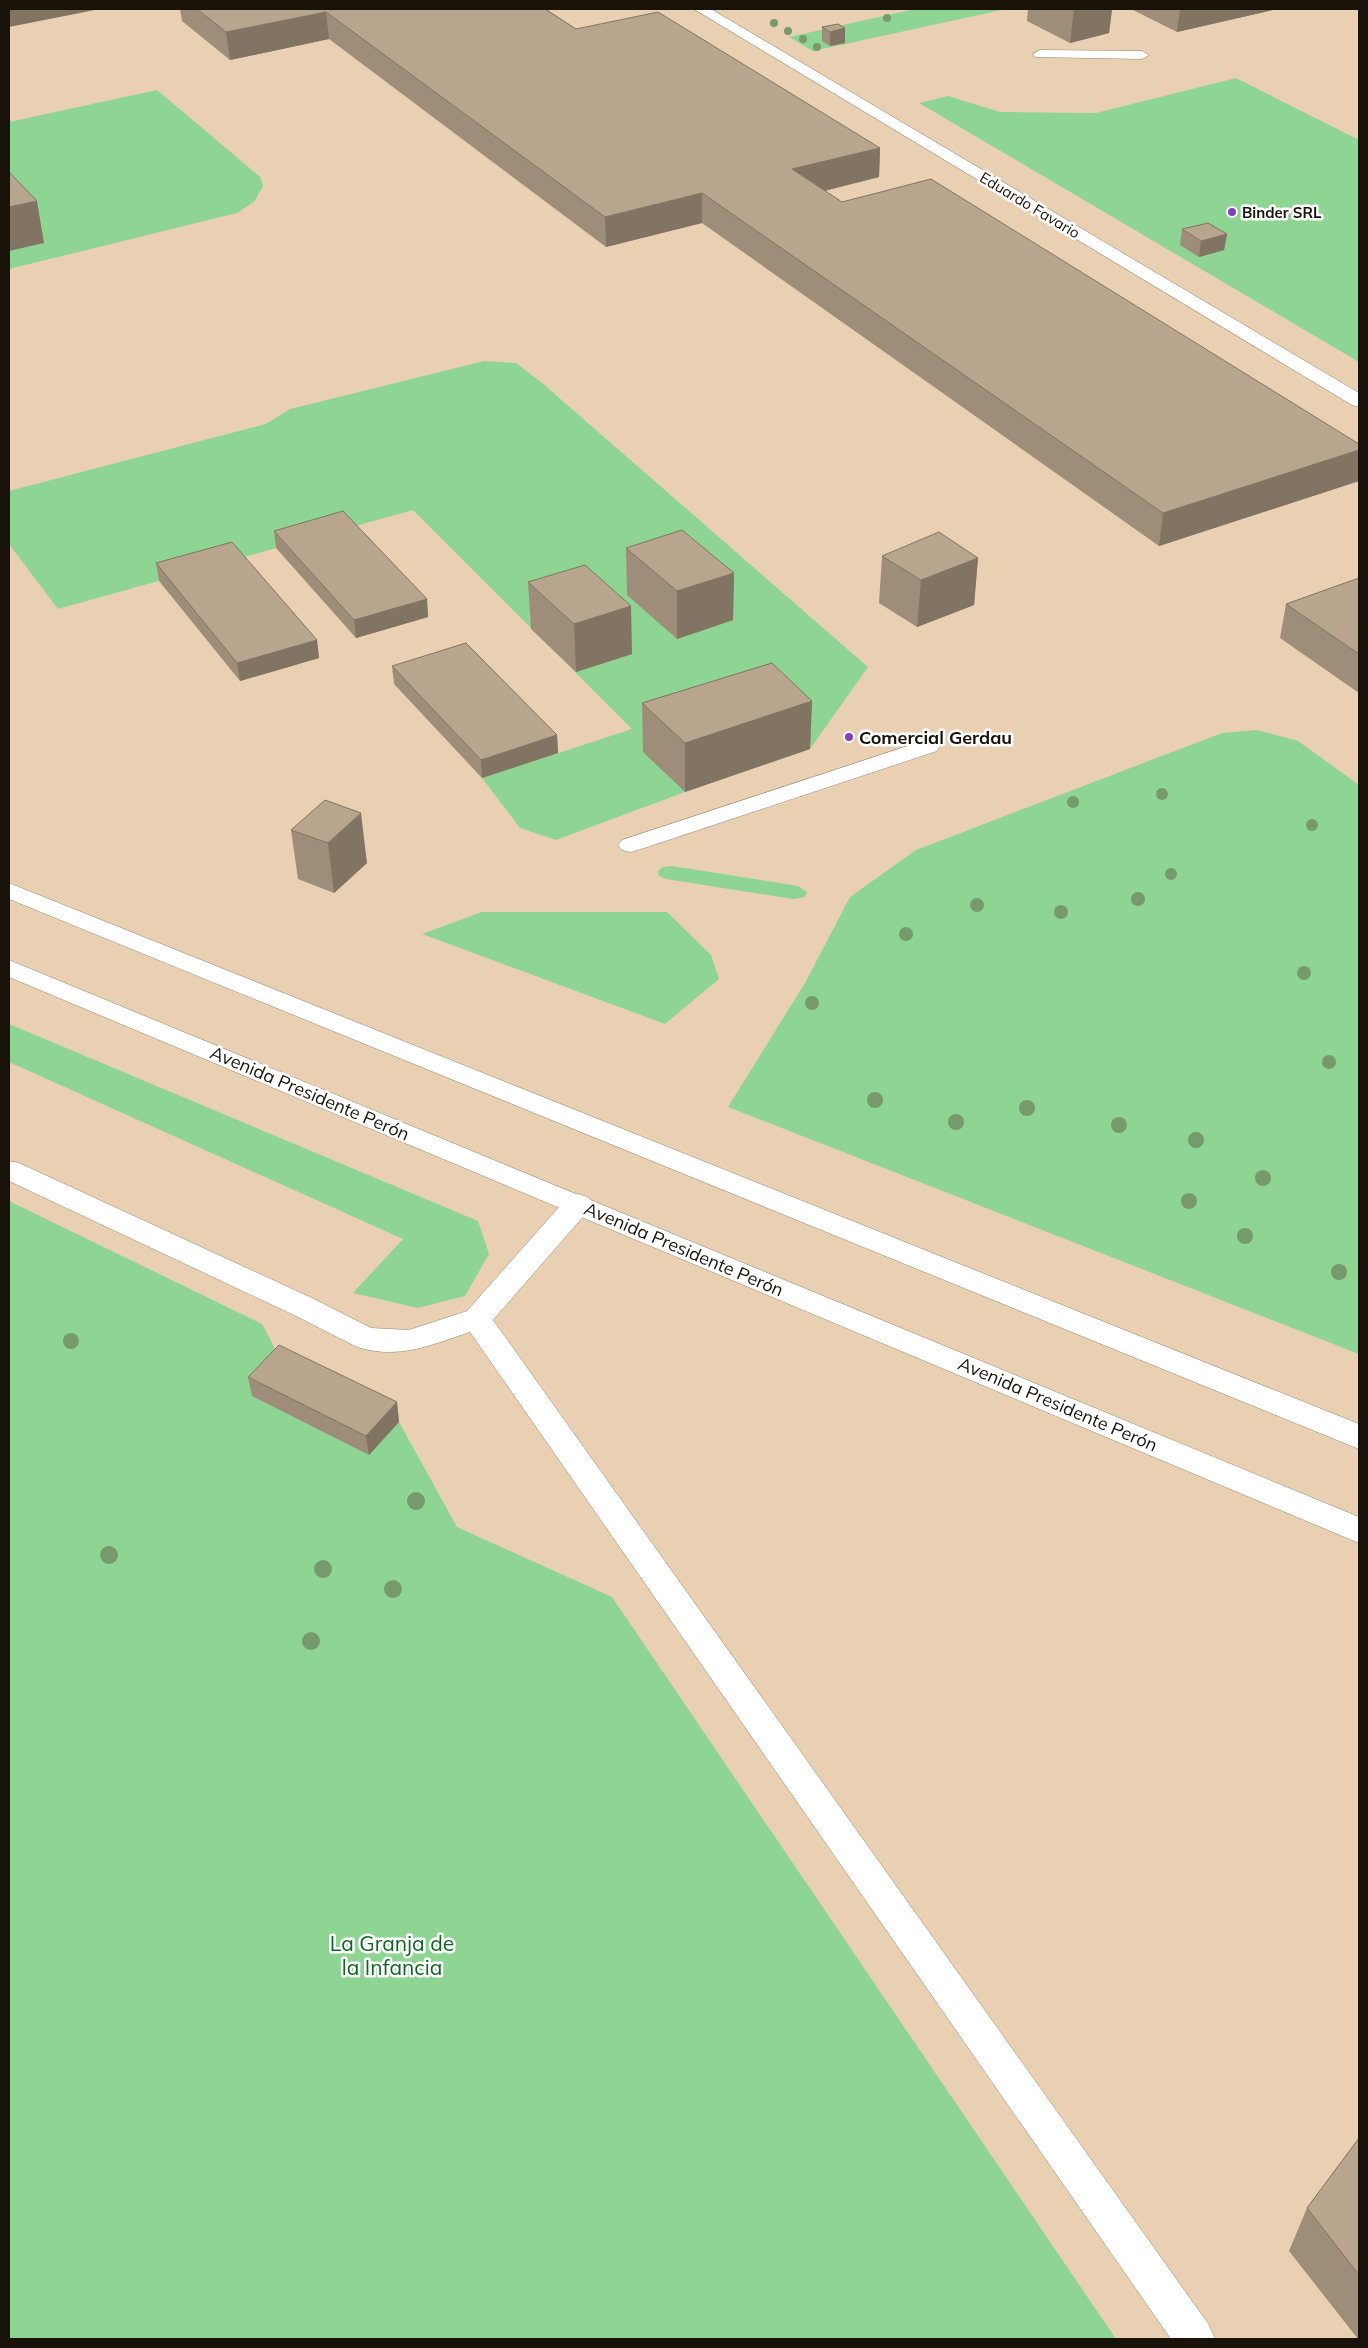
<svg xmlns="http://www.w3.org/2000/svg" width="1368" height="2348" font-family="Mulish,sans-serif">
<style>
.built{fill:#e9d0b2}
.green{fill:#8ed493}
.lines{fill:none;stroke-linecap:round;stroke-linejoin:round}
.service-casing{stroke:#998770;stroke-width:1}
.primary-casing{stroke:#998770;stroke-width:1}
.service{fill:#fff;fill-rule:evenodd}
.primary{fill:#fff;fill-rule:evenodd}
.tree{fill:#769a6b}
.wall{fill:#9e8e79}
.shaded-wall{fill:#817463}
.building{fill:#b8a58d;stroke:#817463}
.poi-dot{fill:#8241b6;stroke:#fff;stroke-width:2}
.labels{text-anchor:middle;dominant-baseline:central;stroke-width:5;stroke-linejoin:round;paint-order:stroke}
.far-street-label{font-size:15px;fill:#191209;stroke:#fff}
.far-poi-label{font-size:15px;font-weight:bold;fill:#191209;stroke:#fff;text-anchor:start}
.poi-label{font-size:18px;font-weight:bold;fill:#191209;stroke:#fff;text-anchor:start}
.street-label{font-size:18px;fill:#191209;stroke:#fff}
.near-park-label{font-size:21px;fill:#126423;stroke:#fff}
</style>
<rect width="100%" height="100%" fill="#f0dcc3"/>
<!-- built -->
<path class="built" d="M 9,9 L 1359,9 L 1359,2339 L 9,2339 Z"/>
<!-- green -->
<path class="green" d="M 915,9 L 1006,9 L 813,51 L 789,37 Z
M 1236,78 L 1359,140 L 1359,362 L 919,103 L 948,96 L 1000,112 L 1096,113 Z
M 157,90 L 260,177 L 263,186 L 254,202 L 237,213 L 9,269 L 9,122 Z
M 484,361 L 516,363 L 542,383 L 868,667 L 810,749 L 771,711 L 644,752 L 685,792 L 556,840 L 520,828 L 482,778 L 632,729 L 413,510 L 58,609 L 9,544 L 9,491 L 266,424 L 290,409 Z
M 1257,730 L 1298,741 L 1359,785 L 1359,1354 L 728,1107 L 805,983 L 850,897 L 916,850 L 1222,733 Z
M 672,866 L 798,886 L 807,892 L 805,897 L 793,899 L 666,879 L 659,876 L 658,871 L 663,867 Z
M 482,912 L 667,912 L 711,955 L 719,979 L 665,1024 L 422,934 Z
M 9,1024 L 478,1221 L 489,1254 L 465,1296 L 418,1308 L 353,1293 L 403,1239 L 9,1062 Z
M 9,1201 L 262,1324 L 283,1364 L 399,1422 L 457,1527 L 612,1597 L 1116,2339 L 9,2339 Z"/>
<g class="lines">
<defs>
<path id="service" d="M 694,9 L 711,9 L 1359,393 L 1359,407 L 1352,405 Z
M 1040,50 L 1142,51 L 1149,55 L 1142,59 L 1035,57 L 1033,54 Z
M 929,739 L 937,741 L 940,746 L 937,751 L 638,850 L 630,852 L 622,850 L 618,845 L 622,840 Z
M 9,1161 L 19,1163 L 314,1299 L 371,1328 L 409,1330 L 467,1311 L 568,1197 L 578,1194 L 588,1197 L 592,1204 L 588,1211 L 493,1320 L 1209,2325 L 1215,2339 L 1171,2339 L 470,1332 C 431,1345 399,1360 357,1347 L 294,1315 L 9,1181 Z"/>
<path id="primary" d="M 9,883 L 1359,1424 L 1359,1449 L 9,899 Z
M 9,960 L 1359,1517 L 1359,1543 L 9,977 Z"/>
</defs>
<!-- service casing -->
<use href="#service" class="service-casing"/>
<!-- primary casing -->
<use href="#primary" class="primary-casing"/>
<!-- service -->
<use href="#service" class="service"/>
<!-- primary -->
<use href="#primary" class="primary"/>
</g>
<!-- trees -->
<g class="tree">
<circle cx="887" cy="18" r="4"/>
<circle cx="774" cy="23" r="4"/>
<circle cx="788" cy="31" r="4"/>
<circle cx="803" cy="39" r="4"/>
<circle cx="817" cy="47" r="4"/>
<circle cx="1162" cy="794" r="6"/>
<circle cx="1073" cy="802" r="6"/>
<circle cx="1312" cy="825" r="6"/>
<circle cx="1171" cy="874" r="6"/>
<circle cx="1138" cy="899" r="7"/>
<circle cx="977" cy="905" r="7"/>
<circle cx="1061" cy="912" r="7"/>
<circle cx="906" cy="934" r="7"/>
<circle cx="1304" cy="973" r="7"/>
<circle cx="812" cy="1003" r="7"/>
<circle cx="1329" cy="1062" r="7"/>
<circle cx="875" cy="1100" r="8"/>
<circle cx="1027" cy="1108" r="8"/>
<circle cx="956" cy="1122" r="8"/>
<circle cx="1119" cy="1125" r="8"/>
<circle cx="1196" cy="1140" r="8"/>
<circle cx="1263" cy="1178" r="8"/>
<circle cx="1189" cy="1201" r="8"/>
<circle cx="1245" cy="1236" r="8"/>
<circle cx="1339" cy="1272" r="8"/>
<circle cx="71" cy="1341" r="8"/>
<circle cx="416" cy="1501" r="9"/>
<circle cx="109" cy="1555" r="9"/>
<circle cx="323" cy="1569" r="9"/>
<circle cx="393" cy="1589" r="9"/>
<circle cx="311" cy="1641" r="9"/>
</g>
<!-- wall -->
<path class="wall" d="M 180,9 L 548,9 L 546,9 L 576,29 L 880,148 L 879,177 L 825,191 L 842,202 L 1359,444 L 1359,481 L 1159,546 L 702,223 L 606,247 L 329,39 L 230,60 L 182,21 Z
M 1028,9 L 1112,9 L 1109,33 L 1070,43 L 1027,21 Z
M 1131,9 L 1277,9 L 1177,32 Z
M 822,27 L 845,28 L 845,43 L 830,46 L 822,41 Z
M 1182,229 L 1227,234 L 1224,250 L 1199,257 L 1180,245 Z
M 274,531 L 427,599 L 428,617 L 356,638 L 276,548 Z
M 626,548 L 734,573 L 733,620 L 677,639 L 627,595 Z
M 882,556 L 978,558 L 974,605 L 917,627 L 879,603 Z
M 156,563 L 317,640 L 319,658 L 240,681 L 159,581 Z
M 1359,578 L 1359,693 L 1280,638 L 1286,604 Z
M 528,582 L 632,654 L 576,672 L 531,629 Z
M 392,666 L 557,735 L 558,753 L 482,778 L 394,684 Z
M 812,701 L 810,749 L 685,792 L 643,752 L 642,703 Z
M 325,800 L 367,863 L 334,893 L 298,879 L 291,830 Z
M 248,1377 L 397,1402 L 399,1422 L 369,1455 L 252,1396 Z
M 1359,2138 L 1359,2339 L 1358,2339 L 1289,2251 L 1307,2208 Z"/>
<!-- shaded-wall -->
<path class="shaded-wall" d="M 9,9 L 100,9 L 9,27 Z
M 1074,9 L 1112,9 L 1109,33 L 1070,43 Z
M 1180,9 L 1277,9 L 1177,32 Z
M 326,12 L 329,39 L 230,60 L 226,32 Z
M 845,28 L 845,43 L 830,46 L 830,32 Z
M 880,148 L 879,177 L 791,199 L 792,169 Z
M 702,193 L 702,223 L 606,247 L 605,217 Z
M 37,201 L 44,243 L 9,251 L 9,207 Z
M 1227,234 L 1224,250 L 1199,257 L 1201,241 Z
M 1359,450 L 1359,481 L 1159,546 L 1163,513 Z
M 978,558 L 974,605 L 917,627 L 921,580 Z
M 734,573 L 733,620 L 677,639 L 677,591 Z
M 427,599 L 428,617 L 356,638 L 354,620 Z
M 631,606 L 632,654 L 576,672 L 574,624 Z
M 317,640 L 319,658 L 240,681 L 237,663 Z
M 812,701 L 810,749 L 685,792 L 685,743 Z
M 557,735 L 558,753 L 482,778 L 481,760 Z
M 361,813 L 367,863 L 334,893 L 328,843 Z
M 397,1402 L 399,1422 L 369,1455 L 366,1436 Z"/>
<!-- building -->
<path class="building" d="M 197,9 L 545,9 L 576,29 L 658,12 L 880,148 L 792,169 L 842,202 L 931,179 L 1359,444 L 1359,450 L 1163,513 L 702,193 L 605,217 L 326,12 L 226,32 Z
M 838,24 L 845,28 L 830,32 L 822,27 Z
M 9,172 L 37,201 L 9,207 Z
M 1208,223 L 1227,234 L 1201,241 L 1182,229 Z
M 343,511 L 427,599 L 354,620 L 274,531 Z
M 682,530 L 734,573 L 677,591 L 626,548 Z
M 939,532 L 978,558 L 921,580 L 882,556 Z
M 232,542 L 317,640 L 237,663 L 156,563 Z
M 585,565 L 631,606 L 574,624 L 528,582 Z
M 1359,578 L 1359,654 L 1286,604 Z
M 466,643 L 557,735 L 481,760 L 392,666 Z
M 772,663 L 812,701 L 685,743 L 642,703 Z
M 325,800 L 361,813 L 328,843 L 291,830 Z
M 279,1345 L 397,1402 L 366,1436 L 248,1377 Z
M 1359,2138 L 1359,2275 L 1307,2208 Z"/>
<!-- markers -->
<g class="poi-dot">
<circle cx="1232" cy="212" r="5"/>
<circle cx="849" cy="737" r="5"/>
</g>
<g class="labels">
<!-- far-street labels -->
<g class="far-street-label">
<text transform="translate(1030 205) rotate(31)">Eduardo Favario</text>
</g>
<!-- far-poi labels -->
<g class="far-poi-label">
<text x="1242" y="212">Binder SRL</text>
</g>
<!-- poi labels -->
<g class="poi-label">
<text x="859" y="737">Comercial Gerdau</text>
</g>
<!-- street labels -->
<g class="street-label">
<text transform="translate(310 1093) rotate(23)">Avenida Presidente Perón</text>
<text transform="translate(684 1249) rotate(23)">Avenida Presidente Perón</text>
<text transform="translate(1058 1404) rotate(23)">Avenida Presidente Perón</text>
</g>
<!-- near-park labels -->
<g class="near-park-label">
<text x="392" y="1943">La Granja de<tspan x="392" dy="24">la Infancia</tspan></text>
</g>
</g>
<!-- border -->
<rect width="1368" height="2348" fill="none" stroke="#191209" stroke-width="20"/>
</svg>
